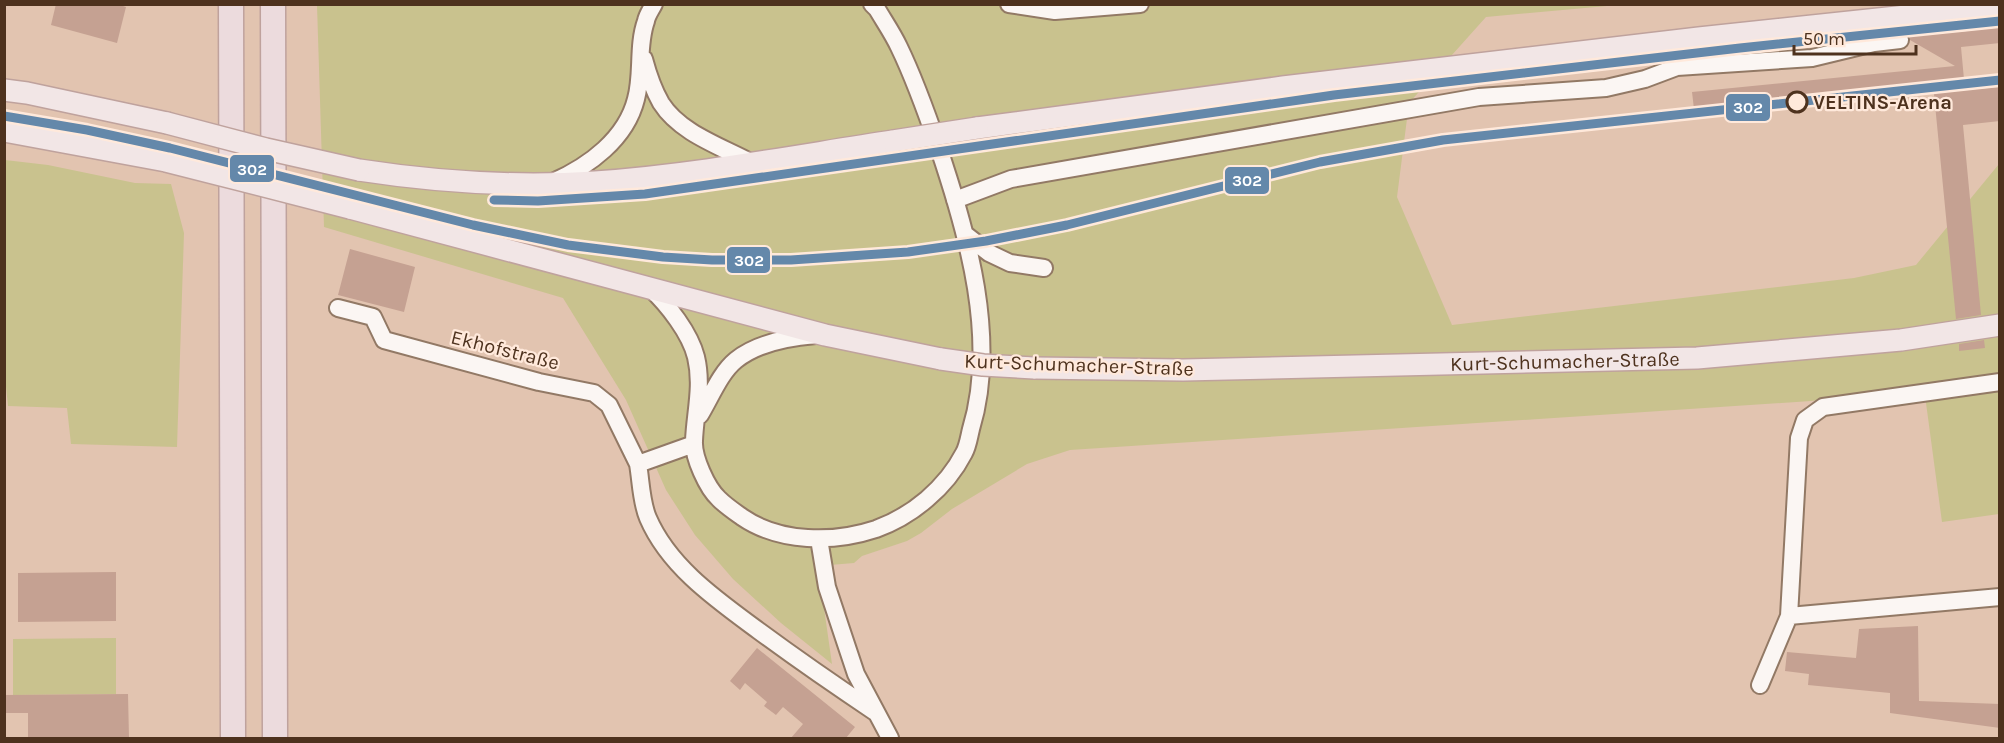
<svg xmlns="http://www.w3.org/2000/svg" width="2004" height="743" font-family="Karla,sans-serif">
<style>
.green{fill:#c9c28e}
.building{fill:#c5a192}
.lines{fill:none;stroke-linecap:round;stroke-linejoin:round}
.minor-casing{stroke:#927965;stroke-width:20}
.major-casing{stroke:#bfa29d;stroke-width:24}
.highway-casing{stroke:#bfa29d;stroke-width:27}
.minor{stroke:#fbf6f3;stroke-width:16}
.major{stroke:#f2e6e6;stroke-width:21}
.highway{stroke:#ecdbdd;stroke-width:24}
.major-bridge-casing{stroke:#bfa29d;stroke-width:24;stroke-linecap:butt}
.major-bridge{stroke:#f2e6e6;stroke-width:21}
.tram-1-casing{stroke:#ffe9db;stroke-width:14}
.tram-1{stroke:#6488aa;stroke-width:9}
.stop-dot{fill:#ffe9db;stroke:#4e321e;stroke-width:3}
.labels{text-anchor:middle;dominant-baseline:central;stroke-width:4.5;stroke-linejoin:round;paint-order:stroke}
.stop-label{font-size:20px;font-weight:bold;fill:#4e321e;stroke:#ffe9db;text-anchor:start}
.street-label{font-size:20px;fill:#4e321e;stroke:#ffe9db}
.line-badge{stroke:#ffe9db;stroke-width:2}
.badge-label{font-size:16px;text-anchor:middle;font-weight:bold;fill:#fff}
</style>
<rect width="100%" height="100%" fill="#e2c4b0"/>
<!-- green -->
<path class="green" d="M 1019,4 L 1054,13 L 1149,4 L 1618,5 L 1486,17 L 1409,103 L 1397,197 L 1452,325 L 1854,278 L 1916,265 L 1999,164 L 1999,514 L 1942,522 L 1924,388 L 1811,401 L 1070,450 L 1027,464 L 952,509 L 921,533 L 907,541 L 862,556 L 854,563 L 818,566 L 832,664 L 781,623 L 733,579 L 695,535 L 666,490 L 626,400 L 563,298 L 324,227 L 317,5 Z
M 5,160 L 48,165 L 135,183 L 171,184 L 184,233 L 177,447 L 71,444 L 67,408 L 8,406 L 4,367 Z
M 116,638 L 116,694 L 13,695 L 13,639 Z"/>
<!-- building -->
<path class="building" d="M 56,4 L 117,4 L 126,7 L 117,43 L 51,25 Z
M 1958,23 L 1959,32 L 2000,27 L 2000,43 L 1961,47 L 1965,90 L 2000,87 L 2000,121 L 1963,125 L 1981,315 L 1956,319 L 1933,84 L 1694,109 L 1692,92 L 1955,66 L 1910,40 L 1910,37 L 1916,28 Z
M 350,249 L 415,267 L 404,312 L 338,295 Z
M 1984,340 L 1985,348 L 1959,351 L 1959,344 Z
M 116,572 L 116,621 L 18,622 L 18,573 Z
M 1918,626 L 1919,701 L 2000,704 L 2000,728 L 1890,713 L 1890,693 L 1808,685 L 1809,674 L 1785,671 L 1787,652 L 1856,658 L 1859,629 Z
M 757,648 L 855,727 L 846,738 L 791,738 L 803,724 L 783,707 L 776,715 L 764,706 L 767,702 L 745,683 L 740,690 L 730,681 Z
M 128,694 L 129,738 L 28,738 L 28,713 L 5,713 L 5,695 Z"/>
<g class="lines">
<defs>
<path id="minor" d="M 1009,4 L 1055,11 L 1140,4
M 644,59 C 648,74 653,89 661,103 C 680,133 720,146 750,162
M 553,182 C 589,166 626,139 636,99 C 643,74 637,46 646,21 C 647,15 651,10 654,4
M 955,200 L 1011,179 L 1479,97 L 1606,88 L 1645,79 L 1677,67 L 1812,58 L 1874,43 L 1900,40
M 966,235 L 989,253 L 1010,263 L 1044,268
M 650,288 C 668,305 690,333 696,357 C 703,386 695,413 694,441 C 693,457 707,488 719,499 C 726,506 735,512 742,517 C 780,543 834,543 876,529 C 912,516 946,488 964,453 C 968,446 969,437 971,429 C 998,340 968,235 939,149 C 927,114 915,80 899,47 C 893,34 884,21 877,9 L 872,4
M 338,308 L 373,317 L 384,340 L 539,382 L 594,393 L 609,405 L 638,464 L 694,444
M 700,415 C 711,397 720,373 736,360 C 757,343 791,337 816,335
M 638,464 C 641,481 641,502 648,518 C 669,567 717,600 759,631 C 797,659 836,686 875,712
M 819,539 L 827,587 L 856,674 L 890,738
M 1789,616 L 2000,597
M 1760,685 L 1789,616 L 1799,438 L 1805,420 L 1823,407 L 2000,382"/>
<g id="major">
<path d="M 4,90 L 27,93 L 167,123"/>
<path d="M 977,128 L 1283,87 L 1699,38 L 2000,6"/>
<path d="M 4,131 L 166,161"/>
<path d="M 359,170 C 437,182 516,187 595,182 C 694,175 794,156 893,141"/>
<path d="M 350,208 L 825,335 L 941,359"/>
<path id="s1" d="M 1034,368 L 1183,370 L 1697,358 L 1901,340 L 2000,325"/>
</g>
<path id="highway" d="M 231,4 L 233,738
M 273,4 L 275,738"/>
</defs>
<!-- minor casing -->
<use href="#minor" class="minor-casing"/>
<!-- major casing -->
<use href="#major" class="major-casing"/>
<!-- highway casing -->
<use href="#highway" class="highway-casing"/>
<!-- minor -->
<use href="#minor" class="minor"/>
<!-- major -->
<use href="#major" class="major"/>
<!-- highway -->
<use href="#highway" class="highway"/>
<defs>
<path id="major-bridge" d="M 167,123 L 266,149 L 359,170
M 893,141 L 977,128
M 166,161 L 350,208
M 941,359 L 983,365 L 1034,368"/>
</defs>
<!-- major-bridge casing -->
<use href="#major-bridge" class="major-bridge-casing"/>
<!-- major-bridge -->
<use href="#major-bridge" class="major-bridge"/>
<defs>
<path id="tram-1" d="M 4,116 L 87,130 L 170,148 L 473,225 L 568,245 L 663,257 L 712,260 L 791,260 L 908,252 L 986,241 L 1067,225 L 1320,162 L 1443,140 L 2000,80
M 494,200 L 538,201 L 645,194 L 1334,95 L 1740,48 L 2000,21"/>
</defs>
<!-- tram-1 casing -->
<use href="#tram-1" class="tram-1-casing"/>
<!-- tram-1 -->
<use href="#tram-1" class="tram-1"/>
</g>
<!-- markers -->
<circle class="stop-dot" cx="1797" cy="102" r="10"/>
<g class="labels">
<!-- stop labels -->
<g class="stop-label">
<text x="1813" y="102">VELTINS-Arena</text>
</g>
<!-- street labels -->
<g class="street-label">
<text transform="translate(505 350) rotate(14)">Ekhofstraße</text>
<text stroke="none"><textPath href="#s1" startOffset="531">Kurt-Schumacher-Straße</textPath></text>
<text transform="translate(1079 365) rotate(2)">Kurt-Schumacher-Straße</text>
</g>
</g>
<g class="line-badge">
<rect x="1725" y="93" width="46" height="29" rx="6" fill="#6488aa"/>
<rect x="229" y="154" width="46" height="29" rx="6" fill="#6488aa"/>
<rect x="1224" y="166" width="46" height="29" rx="6" fill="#6488aa"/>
<rect x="726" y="246" width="45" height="28" rx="6" fill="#6488aa"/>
</g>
<g class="badge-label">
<text x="1748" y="113">302</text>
<text x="252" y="175">302</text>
<text x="1247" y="186">302</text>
<text x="749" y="266">302</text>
</g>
<!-- border -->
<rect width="2004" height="743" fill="none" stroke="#4e321e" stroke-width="12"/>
<!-- scale -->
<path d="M1794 45v9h122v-9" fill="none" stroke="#4e321e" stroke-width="3"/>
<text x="1803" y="45" font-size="18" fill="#4e321e" stroke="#ffe9db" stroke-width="4.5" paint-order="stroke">50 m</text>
</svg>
